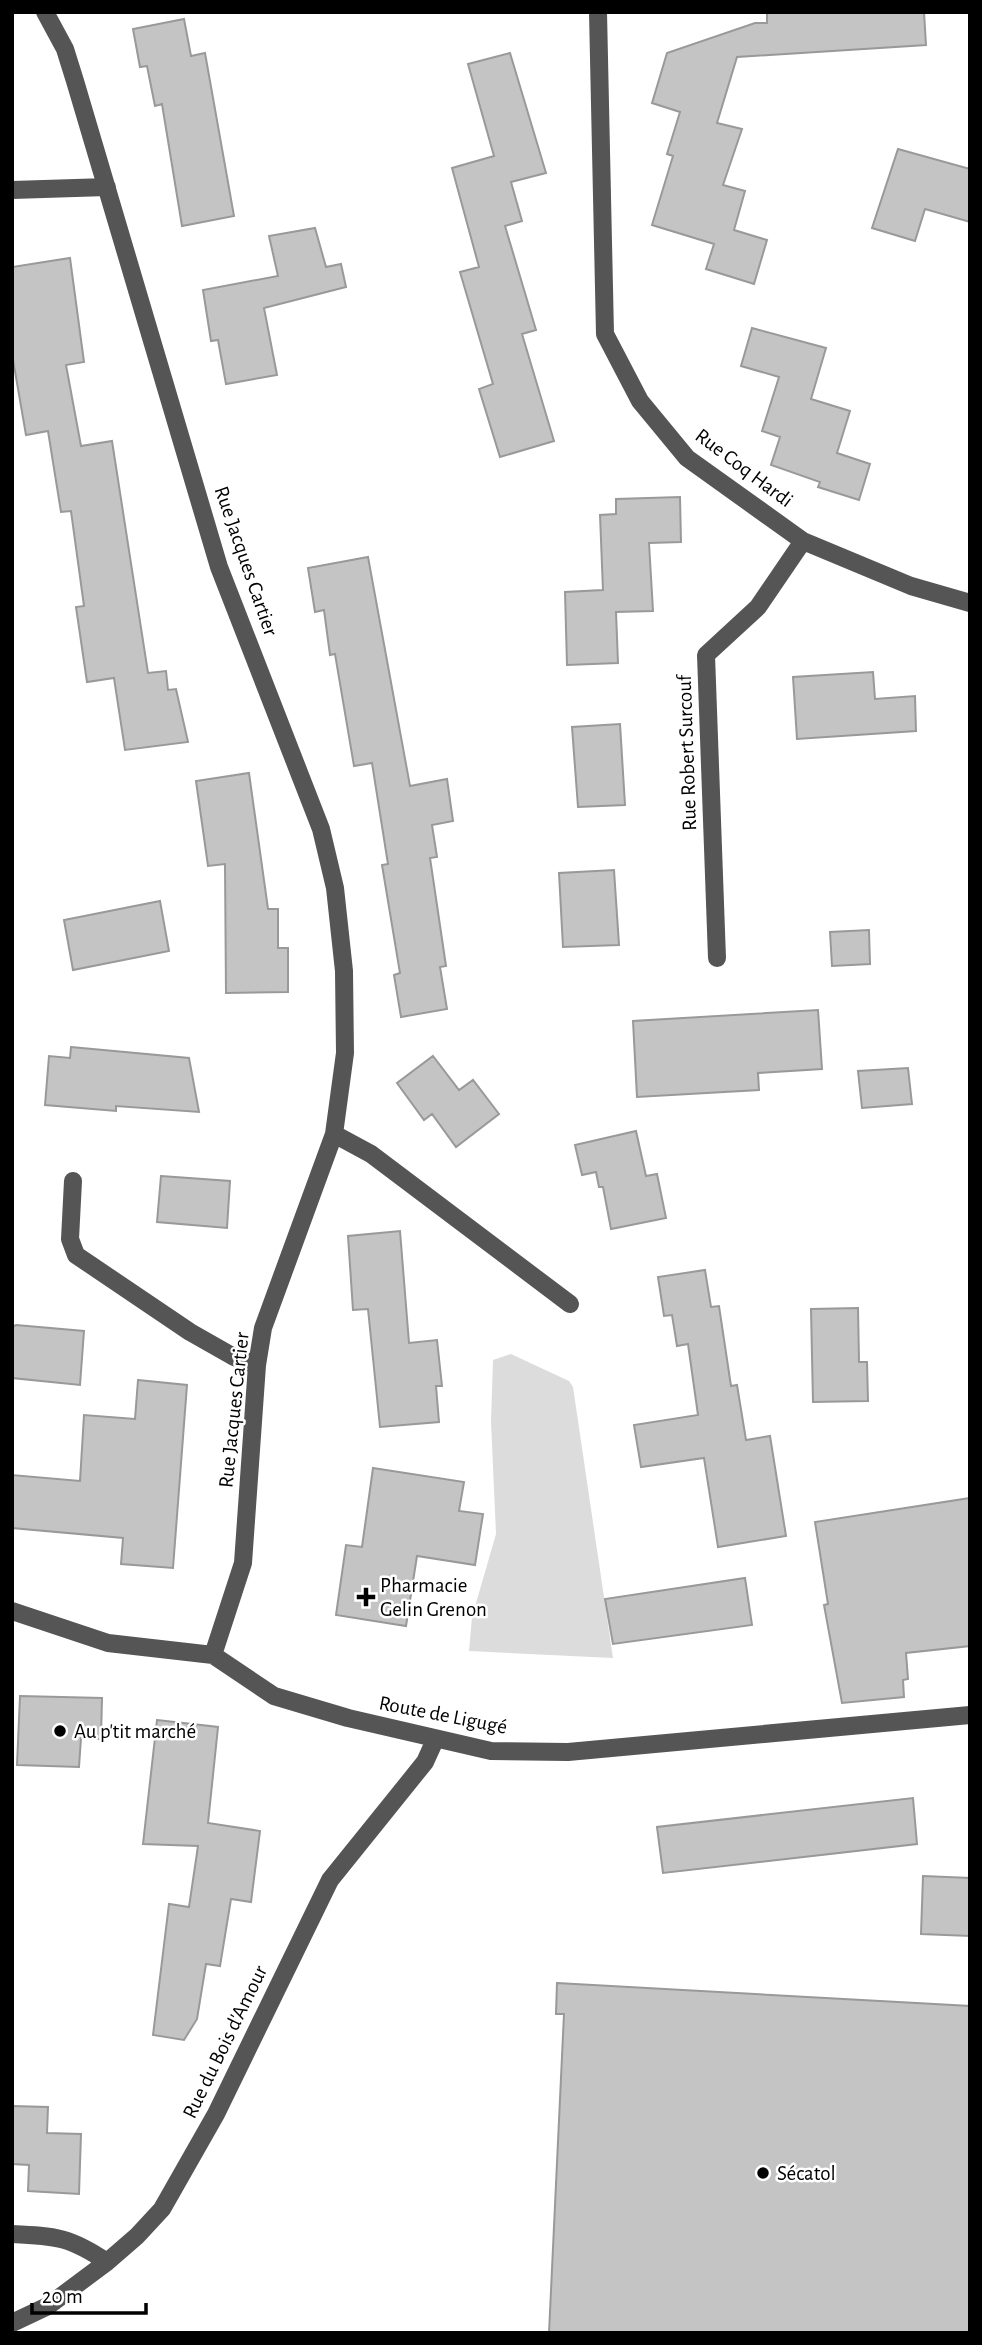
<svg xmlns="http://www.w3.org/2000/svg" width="982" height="2345" font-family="'Alegreya Sans',sans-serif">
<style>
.green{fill:#dcdcdc}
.building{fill:#c4c4c4;stroke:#999;stroke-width:2}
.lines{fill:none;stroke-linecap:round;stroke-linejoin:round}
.minor{stroke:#555;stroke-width:18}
.poi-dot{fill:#000;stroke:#fff;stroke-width:2.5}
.labels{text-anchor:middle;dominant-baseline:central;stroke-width:5;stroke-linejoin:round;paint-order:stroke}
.street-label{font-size:21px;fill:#000;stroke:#fff}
.poi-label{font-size:21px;fill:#000;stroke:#fff;text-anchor:start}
</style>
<rect width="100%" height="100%" fill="#fff"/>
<!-- green -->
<path class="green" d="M 511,1354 L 569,1381 L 573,1387 L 613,1658 L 469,1651 L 472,1617 L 496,1534 L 491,1422 L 493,1360 Z"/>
<!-- building -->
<path class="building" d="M 767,12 L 924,12 L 926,45 L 737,57 L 717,123 L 742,129 L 723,185 L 745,191 L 734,230 L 767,240 L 754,284 L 706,269 L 714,244 L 652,225 L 673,156 L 667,154 L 680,112 L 652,103 L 667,53 L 755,23 L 767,23 Z
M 184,19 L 191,56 L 205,53 L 234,216 L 182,226 L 162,104 L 155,106 L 147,66 L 140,67 L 133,29 Z
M 510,53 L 546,173 L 511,182 L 522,221 L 505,226 L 536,330 L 522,334 L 554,441 L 500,457 L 479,389 L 493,384 L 460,272 L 479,267 L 452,168 L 494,156 L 468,64 Z
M 898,149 L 970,169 L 970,222 L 925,209 L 915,241 L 872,228 Z
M 315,228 L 326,267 L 341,264 L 346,287 L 264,308 L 277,375 L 226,384 L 218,340 L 211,341 L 203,290 L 278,276 L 269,236 Z
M 70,258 L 84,362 L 66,365 L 81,446 L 112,441 L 148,673 L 166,671 L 168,690 L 176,689 L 188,742 L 125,750 L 114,678 L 87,682 L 76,607 L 84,606 L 71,511 L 61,512 L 48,431 L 26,435 L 12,354 L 12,267 Z
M 752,328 L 826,348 L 811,399 L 850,411 L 837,453 L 870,464 L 859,500 L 818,487 L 820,482 L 771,465 L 780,437 L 762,431 L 779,377 L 741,366 Z
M 680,497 L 681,542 L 649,543 L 653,611 L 616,612 L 618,663 L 567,665 L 565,592 L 603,590 L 600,515 L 616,514 L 616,499 Z
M 368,557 L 410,786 L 447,779 L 453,821 L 432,825 L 437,857 L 430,858 L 446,966 L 440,967 L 447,1009 L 401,1017 L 394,975 L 400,973 L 382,865 L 388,864 L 372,763 L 354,766 L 335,654 L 330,655 L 324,610 L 315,612 L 308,568 Z
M 873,672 L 875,699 L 915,696 L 916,731 L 797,739 L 793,677 Z
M 620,724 L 625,805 L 578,807 L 572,727 Z
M 249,773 L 268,909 L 278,909 L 278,948 L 288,948 L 288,992 L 226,993 L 225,864 L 208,866 L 196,781 Z
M 614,870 L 619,945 L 563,947 L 559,873 Z
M 160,901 L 169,951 L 73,970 L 64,920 Z
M 869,930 L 870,964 L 832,966 L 830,932 Z
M 818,1010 L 822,1069 L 758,1073 L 759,1090 L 637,1097 L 633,1021 Z
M 71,1047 L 189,1058 L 199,1112 L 116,1106 L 116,1111 L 45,1105 L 49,1056 L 70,1058 Z
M 433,1056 L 459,1090 L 473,1080 L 499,1114 L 456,1147 L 432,1114 L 424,1120 L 397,1083 Z
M 908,1068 L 912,1104 L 862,1108 L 858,1071 Z
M 636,1131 L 646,1176 L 657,1174 L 666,1218 L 611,1229 L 603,1187 L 599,1187 L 596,1172 L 582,1175 L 575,1145 Z
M 161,1176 L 230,1181 L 227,1228 L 157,1222 Z
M 400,1231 L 409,1343 L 437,1340 L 442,1386 L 436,1386 L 439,1422 L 380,1427 L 368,1309 L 353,1310 L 348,1236 Z
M 705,1270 L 711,1307 L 719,1306 L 731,1386 L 737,1385 L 746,1440 L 770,1436 L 786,1536 L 718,1547 L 704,1458 L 641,1467 L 634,1425 L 698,1415 L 688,1344 L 677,1346 L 672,1315 L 664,1316 L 658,1277 Z
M 858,1308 L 859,1362 L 867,1362 L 868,1401 L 813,1402 L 811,1309 Z
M 16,1325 L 84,1331 L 80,1385 L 12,1378 L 12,1327 Z
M 138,1380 L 187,1385 L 173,1568 L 121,1564 L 123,1538 L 12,1528 L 12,1475 L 80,1481 L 84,1415 L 135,1419 Z
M 373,1468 L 464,1482 L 459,1511 L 483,1514 L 475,1565 L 417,1556 L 406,1626 L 336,1615 L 346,1545 L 362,1547 Z
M 970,1498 L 970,1646 L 906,1653 L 908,1679 L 903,1680 L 904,1697 L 842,1703 L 824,1605 L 828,1604 L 815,1522 Z
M 745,1578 L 752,1625 L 613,1644 L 605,1599 Z
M 20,1696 L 102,1698 L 101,1739 L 81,1738 L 79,1767 L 17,1765 Z
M 157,1720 L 218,1727 L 208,1823 L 260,1831 L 251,1902 L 231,1899 L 220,1966 L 206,1964 L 197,2019 L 184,2040 L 153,2035 L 169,1904 L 189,1907 L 198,1846 L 143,1844 Z
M 913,1798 L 917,1844 L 663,1873 L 657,1827 Z
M 923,1876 L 970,1878 L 970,1936 L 921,1934 Z
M 557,1983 L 970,2006 L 970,2333 L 549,2333 L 564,2014 L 556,2014 Z
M 12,2106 L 48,2107 L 47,2133 L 81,2134 L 79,2194 L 28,2191 L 29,2165 L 12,2164 Z"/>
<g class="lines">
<!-- minor -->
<path class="minor" d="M 45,12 L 65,49 L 75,81 L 219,567 L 321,829 L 335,888 L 344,971 L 345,1053 L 334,1134 L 263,1328 L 257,1365 L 243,1563 L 213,1655
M 598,12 L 605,334 L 640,401 L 687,458 L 803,541 L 911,586 L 970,603
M 12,190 L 107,187
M 717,958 L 706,655 L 758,607 L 803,541
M 334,1134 L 371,1154 L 570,1304
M 73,1181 L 70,1239 L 76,1255 L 190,1332 L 234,1357 L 257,1365
M 12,1611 L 108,1643 L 213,1655 L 274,1696 L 348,1718 L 491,1751 L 568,1752 L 970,1715
M 12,2234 C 56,2236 70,2237 107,2262
M 12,2323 L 48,2306 L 107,2262 L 137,2236 L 162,2209 L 216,2114 L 330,1880 L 425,1762 L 435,1740"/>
</g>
<!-- markers -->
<g class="poi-dot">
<path d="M362.5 1586.5h7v7h7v7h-7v7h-7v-7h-7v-7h7z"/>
<circle cx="60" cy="1731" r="7"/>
<circle cx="763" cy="2173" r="7"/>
</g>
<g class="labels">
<!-- street labels -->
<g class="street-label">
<text transform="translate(744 468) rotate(37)">Rue Coq Hardi</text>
<text transform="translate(246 561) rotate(71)">Rue Jacques Cartier</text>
<text transform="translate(687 753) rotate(-92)">Rue Robert Surcouf</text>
<text transform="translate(234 1410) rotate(-84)">Rue Jacques Cartier</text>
<text transform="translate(443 1715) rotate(11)">Route de Ligugé</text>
<text transform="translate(225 2042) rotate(-64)">Rue du Bois d'Amour</text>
</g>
<!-- poi labels -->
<g class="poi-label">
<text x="380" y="1585">Pharmacie<tspan x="380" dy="24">Gelin Grenon</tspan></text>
<text x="74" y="1731">Au p'tit marché</text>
<text x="777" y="2173">Sécatol</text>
</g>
</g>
<!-- border -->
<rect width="982" height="2345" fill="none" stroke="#000000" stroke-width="28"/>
<!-- scale -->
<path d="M32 2303v10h114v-10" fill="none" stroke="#000000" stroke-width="3.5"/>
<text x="42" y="2303" font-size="21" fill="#000000" stroke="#ffffff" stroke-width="5" paint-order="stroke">20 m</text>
</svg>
